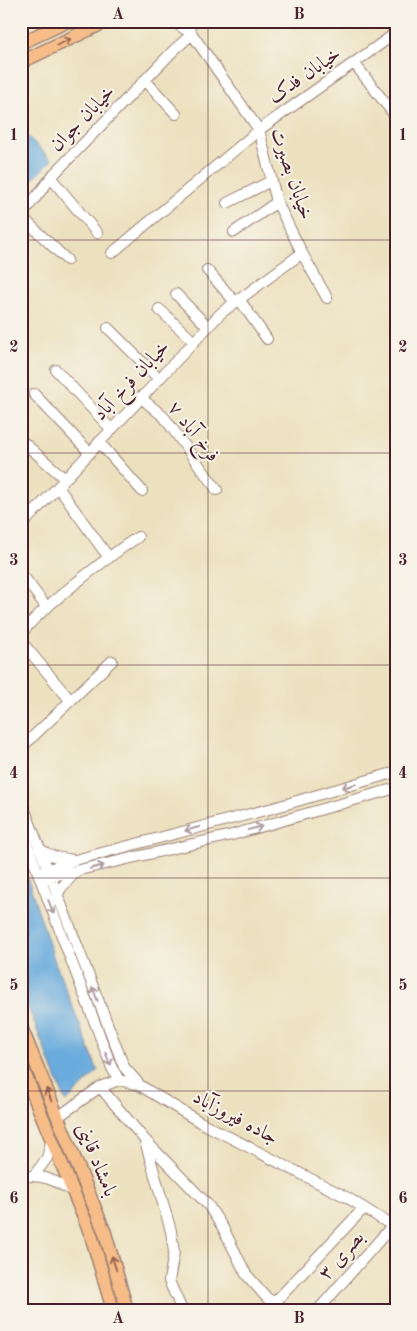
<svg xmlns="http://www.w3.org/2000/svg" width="417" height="1331" font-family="'Old Standard TT',Amiri,serif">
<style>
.water{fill:#69abdd;stroke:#5a6584}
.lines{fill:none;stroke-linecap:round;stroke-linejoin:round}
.minor-casing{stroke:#9b8075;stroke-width:12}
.major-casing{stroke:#9b8075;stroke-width:15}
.minor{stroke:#fff;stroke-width:10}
.major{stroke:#f7bd88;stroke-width:12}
.oneway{stroke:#986655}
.oneway2{stroke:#ae9aa0}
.grid{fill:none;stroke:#4a1f2b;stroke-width:1;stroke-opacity:0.55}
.labels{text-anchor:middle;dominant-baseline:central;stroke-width:4;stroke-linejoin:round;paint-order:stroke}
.street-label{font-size:20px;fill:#4a1f2b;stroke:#f7f3e8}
.neatline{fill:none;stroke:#4a1f2b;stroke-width:2}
.grid-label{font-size:16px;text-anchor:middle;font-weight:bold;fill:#4a1f2b}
</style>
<rect width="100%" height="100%" fill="#f7f3e8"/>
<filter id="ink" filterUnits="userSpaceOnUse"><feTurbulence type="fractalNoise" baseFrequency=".02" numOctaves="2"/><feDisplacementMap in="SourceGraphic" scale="10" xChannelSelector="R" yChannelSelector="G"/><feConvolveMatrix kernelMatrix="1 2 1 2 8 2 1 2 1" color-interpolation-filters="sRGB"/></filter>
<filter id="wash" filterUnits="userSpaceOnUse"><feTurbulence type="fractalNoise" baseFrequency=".0096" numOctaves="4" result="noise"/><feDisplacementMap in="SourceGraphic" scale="20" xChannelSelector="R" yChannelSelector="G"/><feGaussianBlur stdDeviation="1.12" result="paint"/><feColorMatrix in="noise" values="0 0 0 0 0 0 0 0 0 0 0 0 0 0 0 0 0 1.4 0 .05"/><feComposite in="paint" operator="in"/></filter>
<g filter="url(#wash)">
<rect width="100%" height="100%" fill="#ece1bf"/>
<!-- water -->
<path class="water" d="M 21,130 L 52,160 L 33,179 L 21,168 Z
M 21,858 L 55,962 L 98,1071 L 66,1102 L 21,990 Z"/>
</g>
<g filter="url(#ink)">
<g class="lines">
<defs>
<path id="minor" d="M 173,21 L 192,34
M 186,21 L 192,34 L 259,130 L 277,202 L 302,253 L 327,298
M 387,21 L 396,32
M 354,63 L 396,117
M 145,80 L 176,114
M 51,178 L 97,233
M 227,203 L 271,181
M 21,216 L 54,174 L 174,50 L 192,34
M 21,216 L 67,260
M 234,232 L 277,202
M 112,253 L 259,130 L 396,33
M 207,270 L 235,302
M 176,294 L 208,327
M 239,299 L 267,339
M 159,309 L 194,342
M 108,328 L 158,378
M 56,370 L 111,429
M 34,394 L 89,452
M 140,397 L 164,417 L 217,490
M 21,440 L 65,479
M 99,442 L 142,491
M 58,487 L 109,558
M 21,526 L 221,313 L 302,253
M 21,573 L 47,608
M 21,635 C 32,614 115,552 138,537
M 21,641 L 70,700
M 21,748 L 112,661
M 21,800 L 124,1067 L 139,1084
M 21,828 L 112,1068 L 119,1080
M 39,848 C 49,857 61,858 74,860
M 38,873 L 75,860 L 273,808 L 396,772
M 40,879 L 232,835 L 396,788
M 57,896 L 61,888 L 76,872
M 100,1087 L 145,1140 L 208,1205 L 223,1228 L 246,1274 L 267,1298 L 286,1310
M 58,1117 L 100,1087 L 119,1080 L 139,1085 L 200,1122 L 348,1198 L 396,1228
M 145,1141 L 171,1231 L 174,1252 L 169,1281 L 182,1310
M 35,1174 L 47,1158 L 52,1138
M 21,1177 C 42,1173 56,1181 74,1192
M 275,1302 L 364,1208
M 318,1310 L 392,1226"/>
<path id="major" d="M 21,43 L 68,21
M 21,62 L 107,21
M 21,1027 L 105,1233 L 127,1310
M 21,1065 L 91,1235 L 113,1310"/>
</defs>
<!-- minor casing -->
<use href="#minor" class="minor-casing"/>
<!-- major casing -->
<use href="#major" class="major-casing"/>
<!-- minor -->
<use href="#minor" class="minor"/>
<!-- major -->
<use href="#major" class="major"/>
</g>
<!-- one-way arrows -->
<defs><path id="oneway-shaft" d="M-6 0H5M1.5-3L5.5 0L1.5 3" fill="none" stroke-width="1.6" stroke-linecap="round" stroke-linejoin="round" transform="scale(1.25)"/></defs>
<g class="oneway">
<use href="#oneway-shaft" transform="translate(64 42) rotate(-25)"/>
<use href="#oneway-shaft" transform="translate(49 1095) rotate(-112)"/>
<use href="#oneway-shaft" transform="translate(114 1263) rotate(-107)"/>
</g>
<g class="oneway2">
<use href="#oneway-shaft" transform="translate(349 786) rotate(164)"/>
<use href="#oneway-shaft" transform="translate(255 828) rotate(-15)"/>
<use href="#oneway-shaft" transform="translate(192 829) rotate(165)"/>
<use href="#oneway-shaft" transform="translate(97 867) rotate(-13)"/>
<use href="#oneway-shaft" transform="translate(51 907) rotate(69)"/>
<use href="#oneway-shaft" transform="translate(95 994) rotate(-111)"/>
<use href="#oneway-shaft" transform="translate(108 1059) rotate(69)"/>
</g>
</g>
<!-- grid -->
<path class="grid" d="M 208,21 L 208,1310M 21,240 L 396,240M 21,453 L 396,453M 21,665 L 396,665M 21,878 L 396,878M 21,1091 L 396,1091"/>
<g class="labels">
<!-- street labels -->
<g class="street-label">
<text transform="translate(305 76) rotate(-35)">خیابان فدک</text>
<text transform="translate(83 119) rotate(-46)">خیابان جوان</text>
<text transform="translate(291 174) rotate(71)">خیابان بصیرت</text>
<text transform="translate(132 381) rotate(-47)">خیابان فرخ آباد</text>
<text transform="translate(193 432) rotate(52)">فرخ آباد ۷</text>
<text transform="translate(235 1118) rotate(28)">جاده فیروزآباد</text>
<text transform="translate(96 1160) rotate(68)">بامشاد قاینی</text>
<text transform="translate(342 1256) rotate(-49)">بصری ۳</text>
</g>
</g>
<!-- margin -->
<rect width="417" height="1331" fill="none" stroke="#f7f3e8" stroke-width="55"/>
<rect x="28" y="28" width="362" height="1276" class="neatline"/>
<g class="grid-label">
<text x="118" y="19">A</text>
<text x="299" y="19">B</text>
<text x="14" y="140">1</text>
<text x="403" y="140">1</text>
<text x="14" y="352">2</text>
<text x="403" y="352">2</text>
<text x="14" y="565">3</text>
<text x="403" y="565">3</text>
<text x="14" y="778">4</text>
<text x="403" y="778">4</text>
<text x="14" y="990">5</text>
<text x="403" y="990">5</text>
<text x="14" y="1203">6</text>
<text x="403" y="1203">6</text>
<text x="118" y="1323">A</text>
<text x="299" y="1323">B</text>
</g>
</svg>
